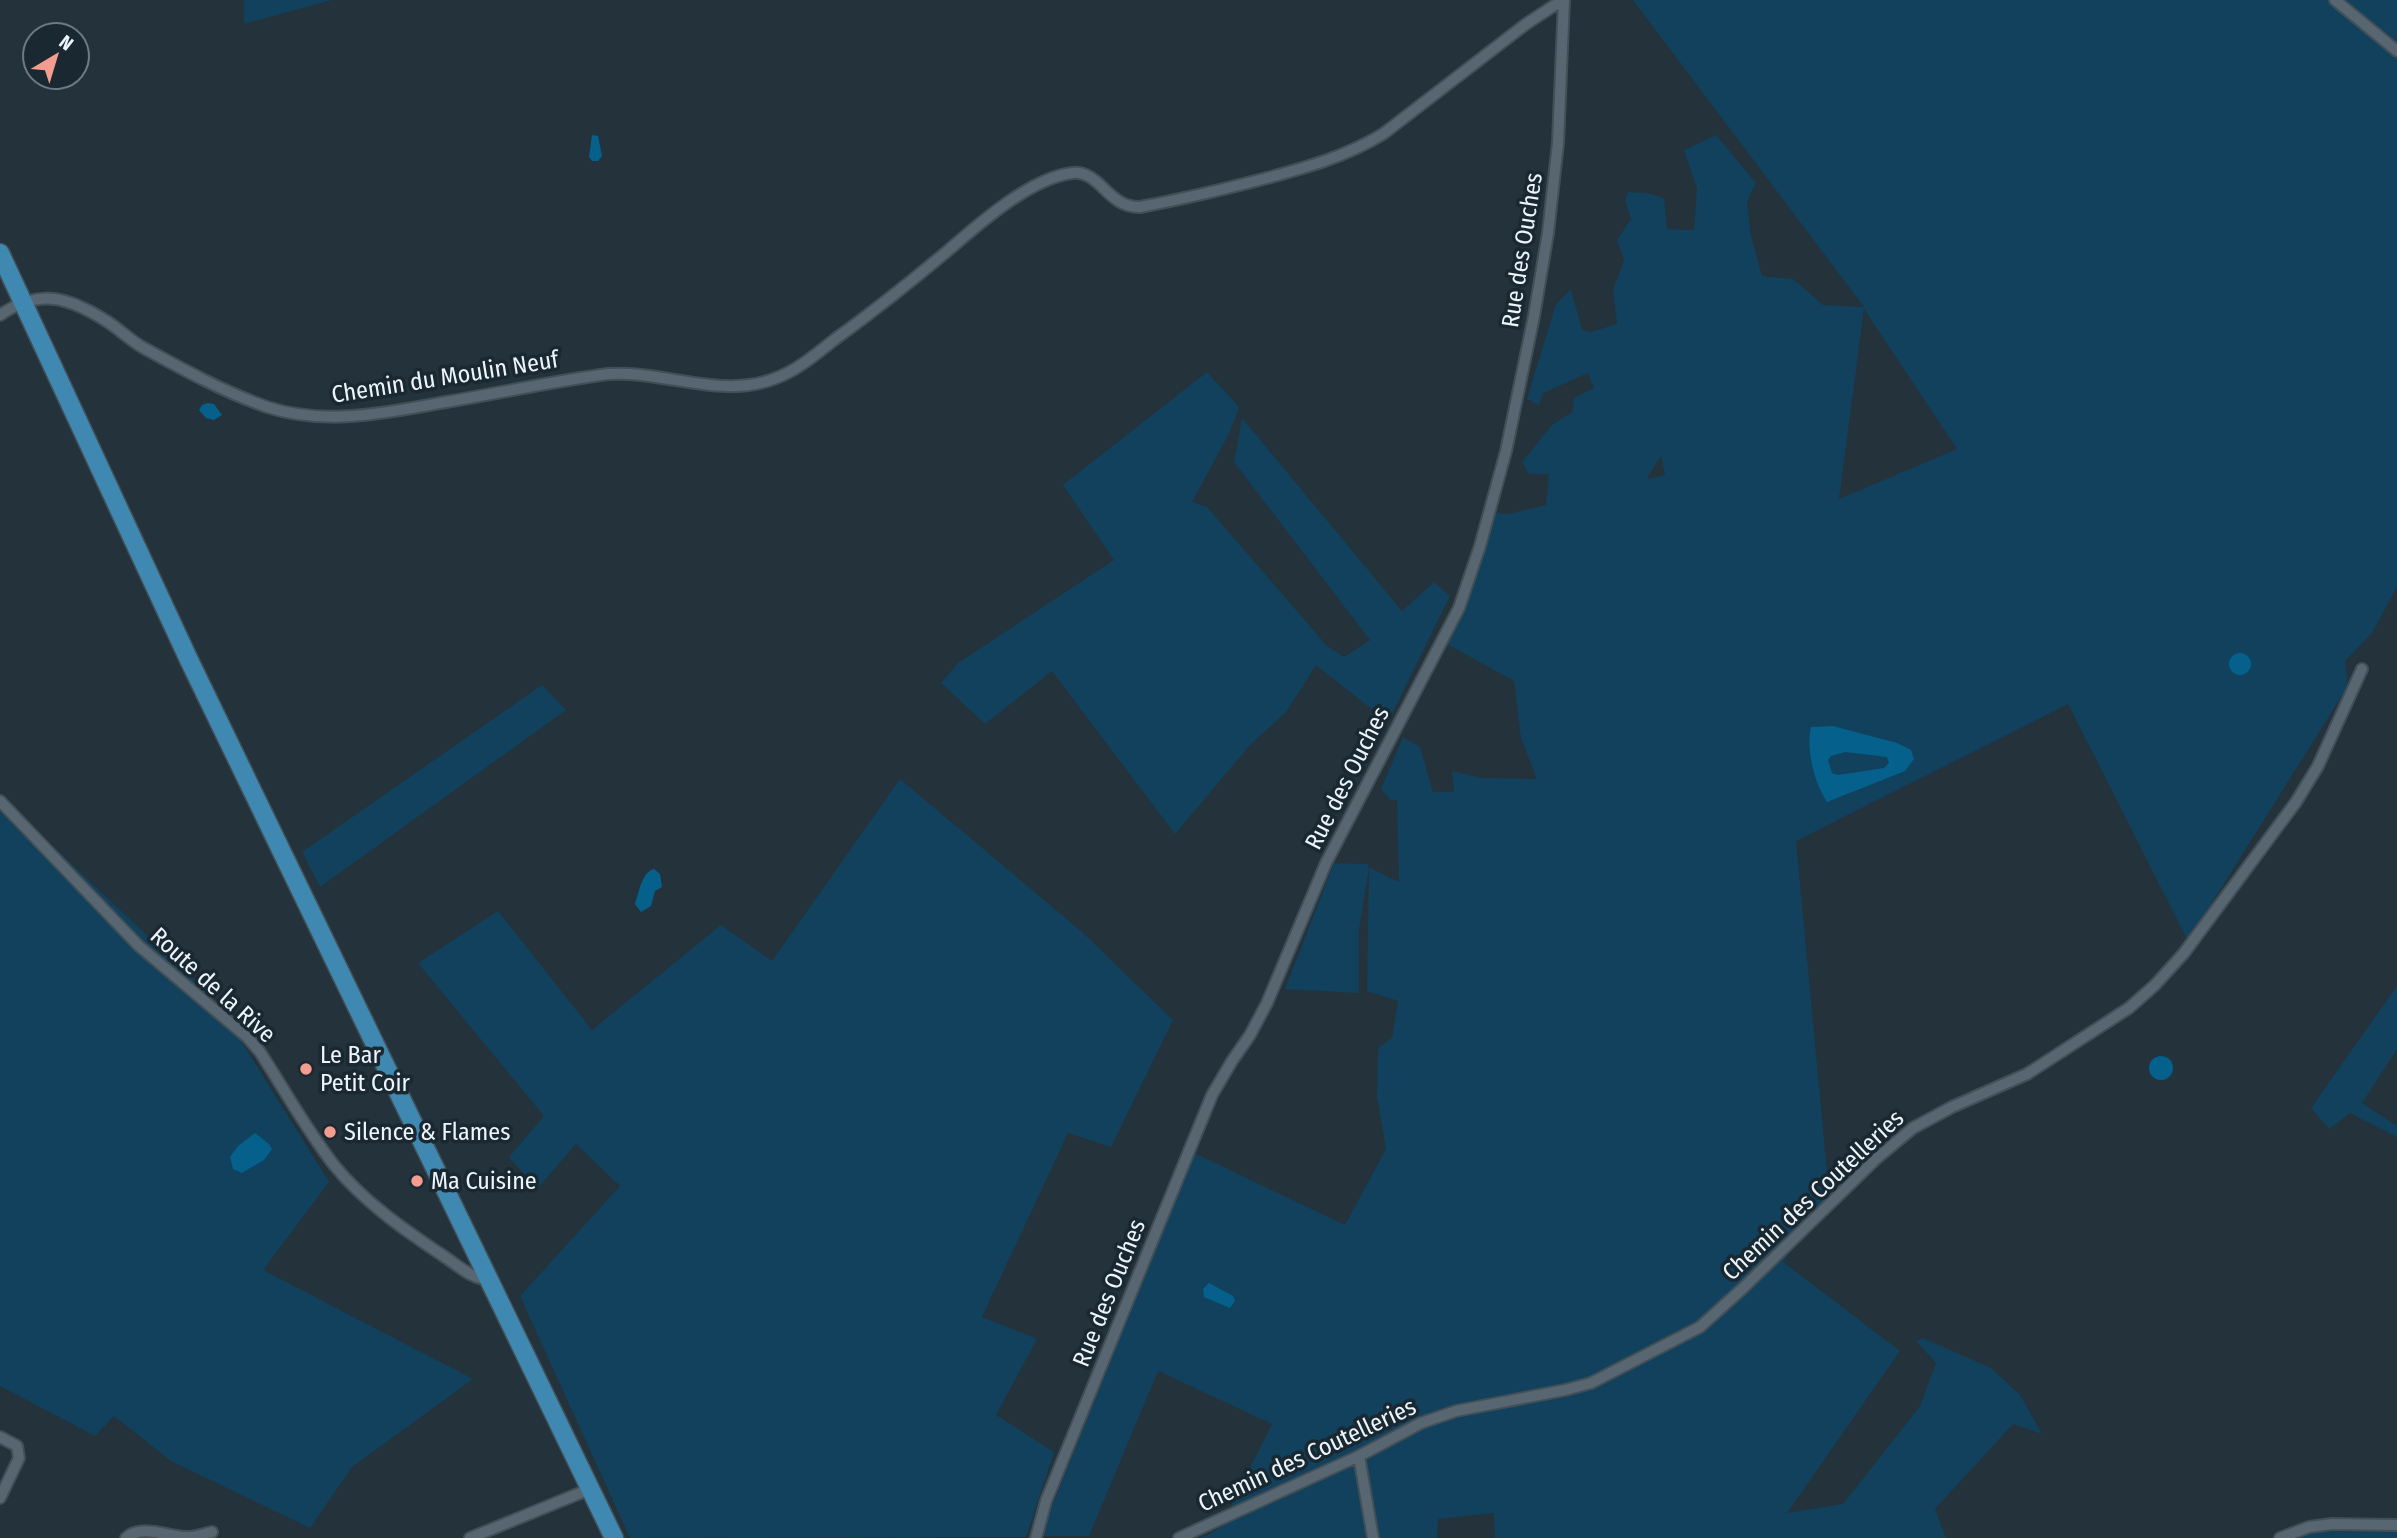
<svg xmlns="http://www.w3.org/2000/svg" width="2397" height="1538" font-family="'Fira Sans Condensed',sans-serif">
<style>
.green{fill:#11415c;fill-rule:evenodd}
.water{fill:#05608c;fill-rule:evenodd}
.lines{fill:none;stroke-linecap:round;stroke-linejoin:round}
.street-casing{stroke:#424f56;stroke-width:14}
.primary-casing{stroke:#424f56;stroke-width:21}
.street{stroke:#576671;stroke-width:10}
.primary{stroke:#3e88b1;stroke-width:18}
.poi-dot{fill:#f59c90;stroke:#1a2831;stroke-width:2.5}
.labels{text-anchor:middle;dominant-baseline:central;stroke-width:7;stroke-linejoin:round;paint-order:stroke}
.street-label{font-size:24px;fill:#edf5fc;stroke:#1a2831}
.poi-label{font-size:24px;fill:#edf5fc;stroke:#1a2831;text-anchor:start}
</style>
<rect width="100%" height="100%" fill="#24323b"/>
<!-- green -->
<path class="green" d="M 244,0 L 332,0 L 244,24 Z
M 1633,0 L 2397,0 L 2397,587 L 2372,633 L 2345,661 L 2348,686 L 2188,941 L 2068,704 L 1796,841 L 1829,1193 L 1783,1262 L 1900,1351 L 1787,1513 L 1843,1504 L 1920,1406 L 1936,1363 L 1916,1341 L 1923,1338 L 1991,1368 L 2020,1395 L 2042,1434 L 2013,1424 L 1935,1509 L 1946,1538 L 1495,1538 L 1494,1513 L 1438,1519 L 1437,1538 L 1201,1538 L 1220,1528 L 1272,1424 L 1158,1371 L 1089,1536 L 1040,1536 L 1194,1153 L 1345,1225 L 1386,1149 L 1377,1096 L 1378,1048 L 1392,1038 L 1398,1001 L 1367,991 L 1369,867 L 1359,930 L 1359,993 L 1285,989 L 1334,863 L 1368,864 L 1368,867 L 1399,882 L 1397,800 L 1391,800 L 1381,789 L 1403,737 L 1420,747 L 1433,792 L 1454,792 L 1452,771 L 1482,778 L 1537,779 L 1521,738 L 1514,681 L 1447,644 L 1465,604 L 1495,513 L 1509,514 L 1546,505 L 1549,474 L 1529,474 L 1522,462 L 1552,425 L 1572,412 L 1574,398 L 1594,388 L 1588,373 L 1543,393 L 1539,405 L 1527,399 L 1556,304 L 1571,289 L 1582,330 L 1591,332 L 1617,324 L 1613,289 L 1624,261 L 1617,240 L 1631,219 L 1625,201 L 1628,192 L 1647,193 L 1664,198 L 1667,229 L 1694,230 L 1697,188 L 1684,150 L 1716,135 L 1756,183 L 1747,202 L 1751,236 L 1762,276 L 1793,279 L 1823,305 L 1864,307 ZM 1864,309 L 1957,449 L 1839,499 ZM 1661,456 L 1665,475 L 1648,479 L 1647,478 Z
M 1207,372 L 1239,407 L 1230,432 L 1192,502 L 1207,507 L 1327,646 L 1344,657 L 1370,640 L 1234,462 L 1242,418 L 1402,611 L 1434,582 L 1450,596 L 1388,722 L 1316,665 L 1286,712 L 1251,744 L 1175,834 L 1052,671 L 985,724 L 941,683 L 958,663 L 1114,560 L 1063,485 Z
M 542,685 L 566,710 L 320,887 L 302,852 Z
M 900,779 L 1081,931 L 1173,1020 L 1111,1147 L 1068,1133 L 982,1317 L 1037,1339 L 996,1415 L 1054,1452 L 1026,1537 L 630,1538 L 520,1296 L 620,1186 L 576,1144 L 537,1189 L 509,1157 L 544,1116 L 418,963 L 498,911 L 592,1030 L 721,925 L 772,961 Z
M 0,796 L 217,1002 L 329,1182 L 263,1270 L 473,1379 L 352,1467 L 310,1528 L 171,1461 L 114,1416 L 95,1436 L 0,1386 Z
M 2397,986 L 2397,1049 L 2362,1103 L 2397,1126 L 2397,1137 L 2350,1113 L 2329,1129 L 2311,1108 Z
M 2397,1531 L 2397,1538 L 2292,1538 L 2309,1532 Z"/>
<!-- water -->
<path class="water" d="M 592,135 L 598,136 L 602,156 L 598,161 L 592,161 L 589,157 Z
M 208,403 L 214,404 L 222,415 L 214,420 L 206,418 L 199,410 L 202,405 Z
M2229 664a11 11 0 1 1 22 0a11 11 0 1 1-22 0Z
M 1833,726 L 1897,743 L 1911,750 L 1914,759 L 1905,771 L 1827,802 C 1814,782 1806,750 1811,727 ZM 1845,752 L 1887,757 L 1889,763 L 1884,768 L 1838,775 L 1832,773 L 1828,760 L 1831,756 Z
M 654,869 L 660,874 L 662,887 L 655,891 L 651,906 L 641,912 L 635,904 C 639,892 642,872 654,869 Z
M2149 1068a12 12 0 1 1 24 0a12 12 0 1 1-24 0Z
M 255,1133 L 269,1144 L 272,1149 L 264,1160 L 242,1173 L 233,1169 L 230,1157 L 238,1146 Z
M 1209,1283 L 1233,1296 L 1235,1301 L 1230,1308 L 1204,1297 L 1203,1289 Z"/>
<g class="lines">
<defs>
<path id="street" d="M 2335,0 L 2397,51
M 0,315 C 40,288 69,297 108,322 C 120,330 130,340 142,347 C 182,369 224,392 267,407 C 325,426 387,413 446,402 C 500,393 554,381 608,374 C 663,370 722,400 776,378 C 798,370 816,354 834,340 C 874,311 913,280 951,248 C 981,222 1031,178 1072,173 C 1101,170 1107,208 1140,207 C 1183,199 1225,189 1267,178 C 1308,167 1347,156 1383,134 L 1526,24 L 1555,5 L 1564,2
M 0,801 L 139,946 L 247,1037 L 260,1052 C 284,1089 306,1129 334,1165 C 363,1201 403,1229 442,1255 C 455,1263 472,1280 489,1279
M 0,1437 L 17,1446 L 19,1458 L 0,1498
M 1359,1456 L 1373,1538
M 126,1538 C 140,1524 167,1536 185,1537 C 194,1538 203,1534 212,1532
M 470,1538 L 590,1489
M 1036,1538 L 1046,1501 L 1212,1095 L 1232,1061 L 1250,1035 L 1267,1003 L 1326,863 L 1459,608 L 1480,546 L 1506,451 L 1534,316 L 1548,233 L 1558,143 L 1564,0
M 1179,1538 L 1359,1456 L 1421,1423 L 1456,1411 L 1565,1390 L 1591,1383 L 1700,1327 L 1742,1289 L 1877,1158 L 1913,1128 L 1952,1107 L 2027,1074 L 2129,1008 L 2155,985 L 2184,953 L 2296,802 L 2318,766 L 2362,669
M 2280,1538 L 2309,1527 L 2332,1524 L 2397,1525"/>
<path id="primary" d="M 0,253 L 189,660 L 614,1538"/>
</defs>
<!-- street casing -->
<use href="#street" class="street-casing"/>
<!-- primary casing -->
<use href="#primary" class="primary-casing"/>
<!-- street -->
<use href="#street" class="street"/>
<!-- primary -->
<use href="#primary" class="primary"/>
</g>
<!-- markers -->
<g class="poi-dot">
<circle cx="306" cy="1069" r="7"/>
<circle cx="330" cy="1132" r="7"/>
<circle cx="417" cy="1181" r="7"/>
</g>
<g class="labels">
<!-- street labels -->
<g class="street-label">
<text transform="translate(1522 250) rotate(-81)">Rue des Ouches</text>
<text transform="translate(445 377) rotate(-9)">Chemin du Moulin Neuf</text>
<text transform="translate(1347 778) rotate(-63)">Rue des Ouches</text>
<text transform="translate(213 985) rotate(42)">Route de la Rive</text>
<text transform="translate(1813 1195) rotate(-43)">Chemin des Coutelleries</text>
<text transform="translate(1109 1293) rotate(-68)">Rue des Ouches</text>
<text transform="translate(1307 1455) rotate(-25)">Chemin des Coutelleries</text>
</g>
<!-- poi labels -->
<g class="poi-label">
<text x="320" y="1055">Le Bar<tspan x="320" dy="28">Petit Coir</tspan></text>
<text x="344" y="1132">Silence &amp; Flames</text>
<text x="431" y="1181">Ma Cuisine</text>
</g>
</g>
<!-- north arrow -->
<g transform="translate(56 56) rotate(38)"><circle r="33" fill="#1a2831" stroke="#6e7a82" stroke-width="2"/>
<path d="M0-5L12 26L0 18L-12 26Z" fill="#f59c90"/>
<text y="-10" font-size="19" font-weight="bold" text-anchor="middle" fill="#edf5fc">N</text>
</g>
</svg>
